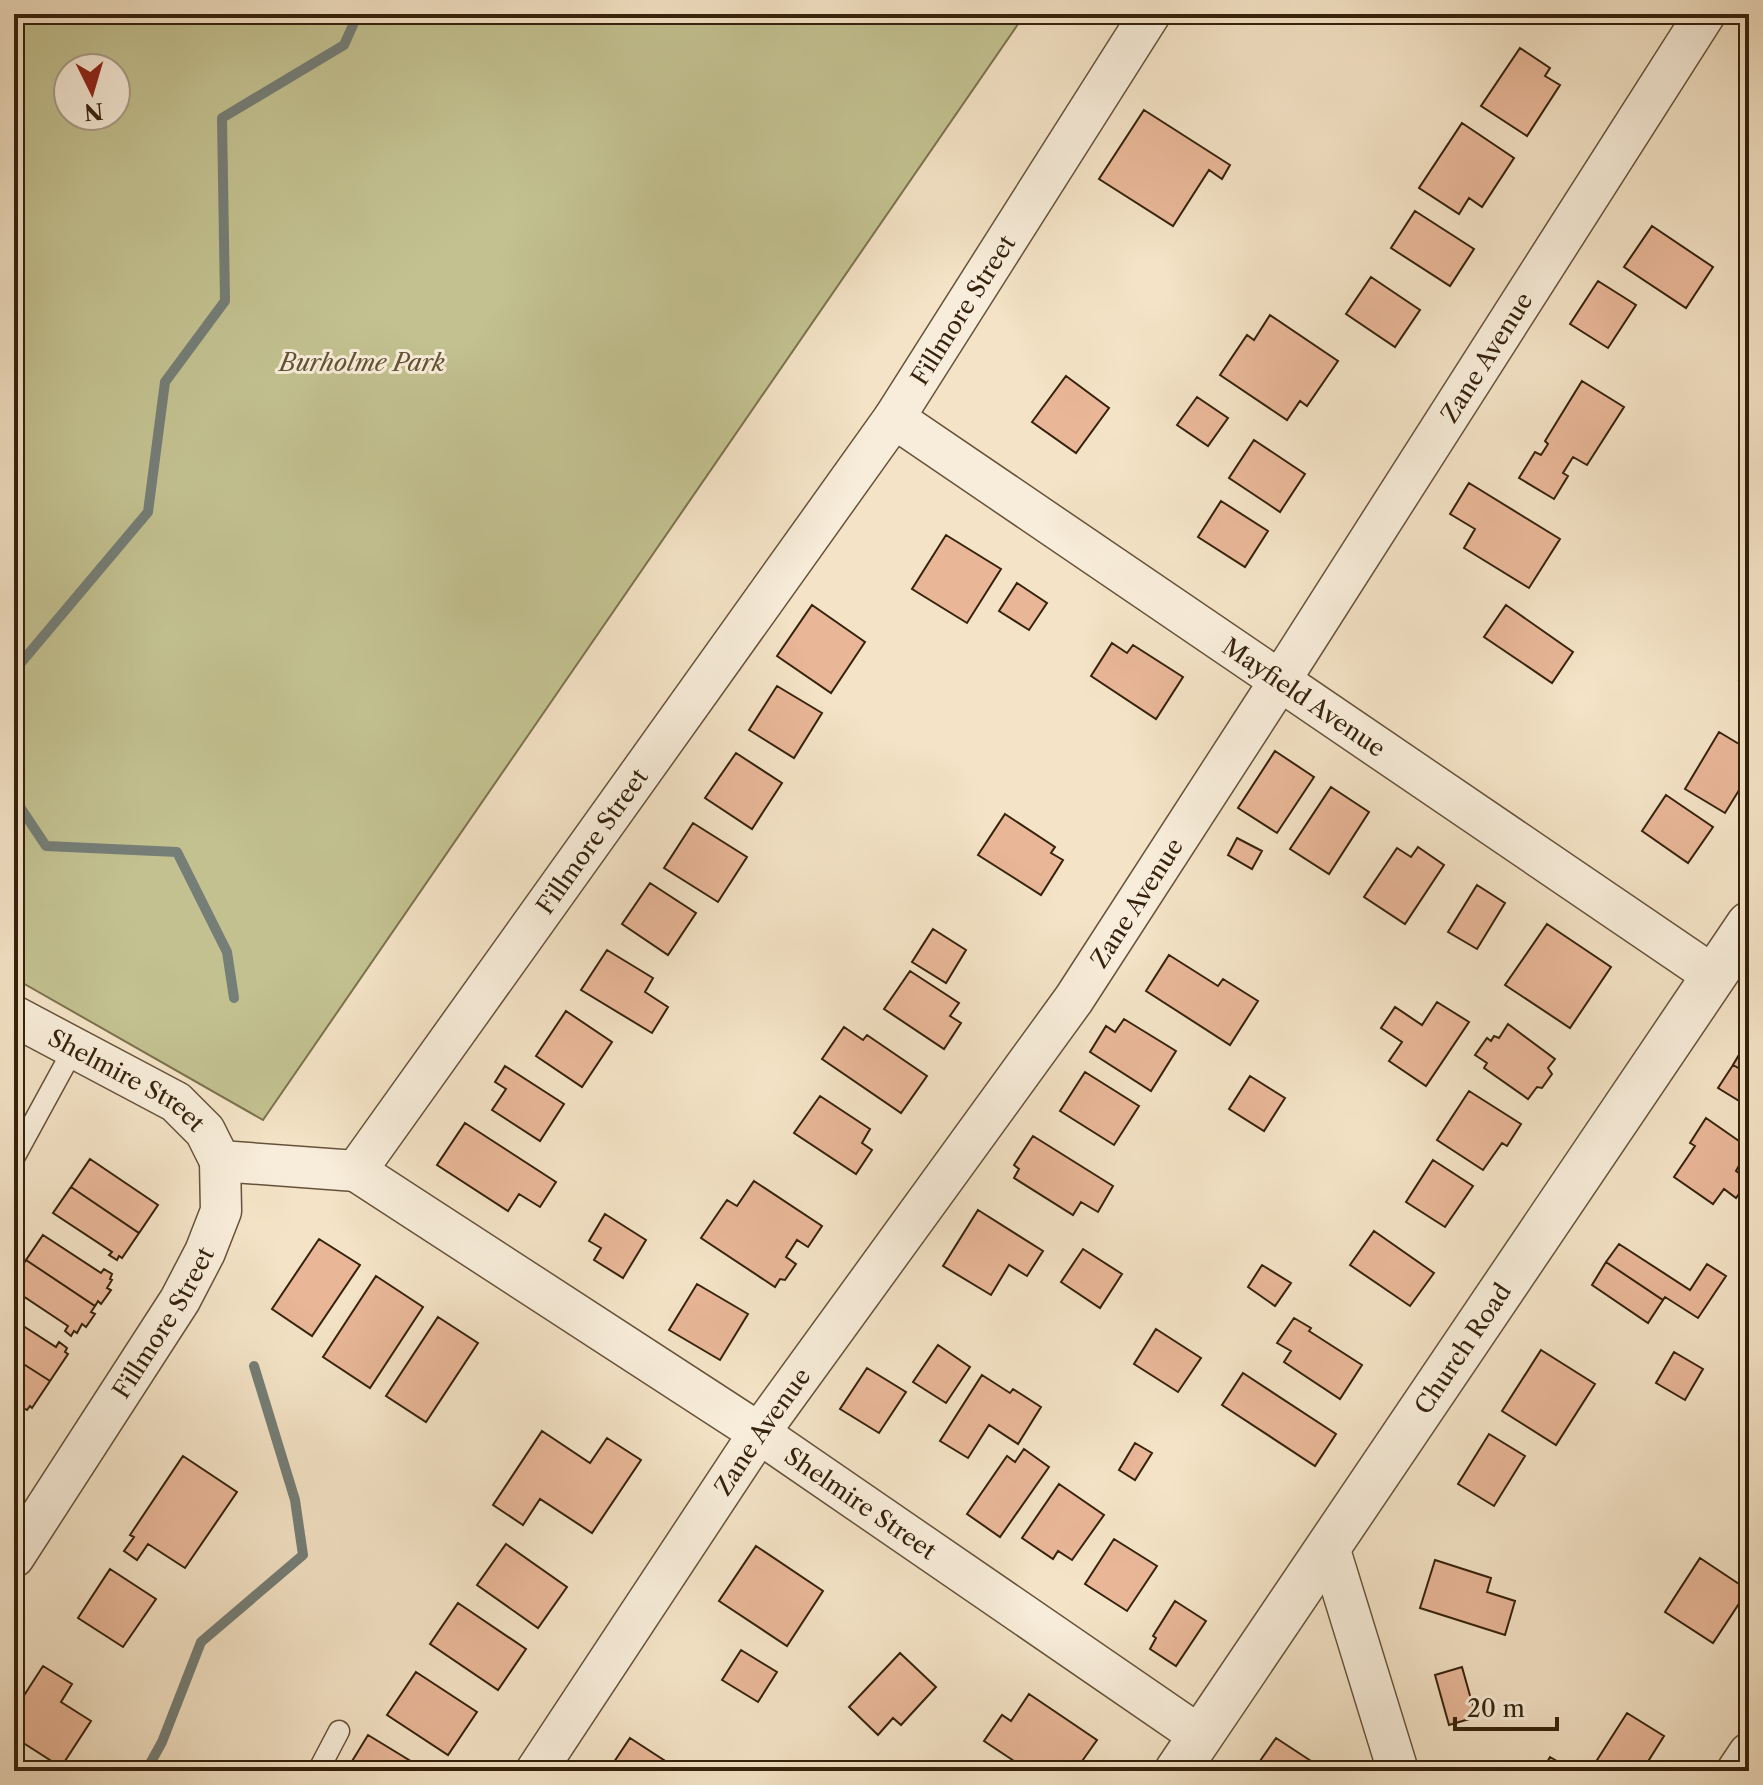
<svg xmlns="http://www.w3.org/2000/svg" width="1763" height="1785" font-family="'Libre Caslon Text',serif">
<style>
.green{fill:#c3c190;stroke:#7c724e;stroke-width:2;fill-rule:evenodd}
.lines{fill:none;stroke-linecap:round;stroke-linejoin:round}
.stream{stroke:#757e77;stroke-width:10}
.building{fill:#e9b798;stroke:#36220c;stroke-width:2}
.service-casing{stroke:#66523a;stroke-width:23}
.minor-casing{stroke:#66523a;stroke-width:43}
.tertiary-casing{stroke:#66523a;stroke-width:47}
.service{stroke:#f8edda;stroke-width:20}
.minor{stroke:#f8edda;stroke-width:40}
.tertiary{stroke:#f8edda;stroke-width:44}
.labels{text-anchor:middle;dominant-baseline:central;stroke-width:6;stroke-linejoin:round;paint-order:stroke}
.street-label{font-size:24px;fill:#36220c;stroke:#f8edda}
.park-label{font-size:24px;font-style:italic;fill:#605234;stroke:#f8edda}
</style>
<rect width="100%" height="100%" fill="#f4e3c6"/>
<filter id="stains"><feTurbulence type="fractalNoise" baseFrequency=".0025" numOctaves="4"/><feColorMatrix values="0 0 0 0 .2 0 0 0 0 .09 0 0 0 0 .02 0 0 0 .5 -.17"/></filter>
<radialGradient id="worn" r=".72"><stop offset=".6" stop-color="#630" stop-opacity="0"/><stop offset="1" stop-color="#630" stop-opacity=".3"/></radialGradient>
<!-- green -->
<path class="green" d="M 14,14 L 1025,14 L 263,1120 L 14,978 ZM 68,68 L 116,68 L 116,116 L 68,116 Z"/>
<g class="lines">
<!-- stream -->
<path class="stream" d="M 14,671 L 148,512 L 165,382 L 225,301 L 222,118 L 344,45 L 358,14
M 14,798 L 46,846 L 177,852 L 227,952 L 234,998
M 146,1771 L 162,1742 L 201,1642 L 303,1555 L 295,1500 L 254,1366"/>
</g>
<!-- building -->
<path class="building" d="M 1520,48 L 1550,68 L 1545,76 L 1560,85 L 1527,136 L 1481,106 Z
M 1144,110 L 1230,165 L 1222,179 L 1209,170 L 1173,226 L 1099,179 Z
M 1462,123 L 1514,158 L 1482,207 L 1469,198 L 1459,214 L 1419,188 Z
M 1415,211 L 1474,249 L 1450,286 L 1391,248 Z
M 1652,226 L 1713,267 L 1686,308 L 1624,267 Z
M 1371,277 L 1420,310 L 1395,347 L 1346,314 Z
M 1598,281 L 1636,305 L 1608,348 L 1570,324 Z
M 1270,315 L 1338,361 L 1307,406 L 1300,401 L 1287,420 L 1220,375 L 1247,335 L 1254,340 Z
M 1066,376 L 1109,408 L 1076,453 L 1032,422 Z
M 1582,381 L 1624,407 L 1587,465 L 1573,457 L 1563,473 L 1568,476 L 1554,499 L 1519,478 L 1535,452 L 1541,455 L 1548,444 L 1545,441 Z
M 1197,397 L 1228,418 L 1208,446 L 1177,425 Z
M 1254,440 L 1305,474 L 1280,512 L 1229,478 Z
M 1469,483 L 1560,539 L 1529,588 L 1464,548 L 1475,529 L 1450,514 Z
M 1221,501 L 1268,531 L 1245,567 L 1198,537 Z
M 946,535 L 1001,569 L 967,623 L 912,589 Z
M 1017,583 L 1047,603 L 1029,630 L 999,611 Z
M 812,605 L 865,642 L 831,693 L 777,656 Z
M 1506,605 L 1573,652 L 1552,683 L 1484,637 Z
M 1112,643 L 1127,653 L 1133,645 L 1183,677 L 1156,719 L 1091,676 Z
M 1749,664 L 1749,686 L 1739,680 Z
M 777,686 L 822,713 L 794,758 L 749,730 Z
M 1719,732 L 1749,750 L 1749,774 L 1725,813 L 1685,789 Z
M 1275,751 L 1314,777 L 1277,833 L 1238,808 Z
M 736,753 L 782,783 L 752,829 L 705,798 Z
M 1331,787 L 1369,812 L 1329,874 L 1290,849 Z
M 1666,795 L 1713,827 L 1688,863 L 1642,831 Z
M 1005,814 L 1055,847 L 1051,853 L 1063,860 L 1041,895 L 978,855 Z
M 693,823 L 747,857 L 718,902 L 664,868 Z
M 1237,838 L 1262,851 L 1252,869 L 1228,855 Z
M 1418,847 L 1444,865 L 1405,924 L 1364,897 L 1397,848 L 1411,857 Z
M 650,883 L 696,913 L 668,955 L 622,924 Z
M 1477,885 L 1505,903 L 1477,949 L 1448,932 Z
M 1547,924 L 1611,967 L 1570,1028 L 1505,985 Z
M 933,929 L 966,950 L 946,983 L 912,962 Z
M 607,950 L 653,978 L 645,992 L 668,1007 L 652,1033 L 581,990 Z
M 1169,955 L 1218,986 L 1223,979 L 1258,1001 L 1230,1045 L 1146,991 Z
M 910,971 L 959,1003 L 950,1016 L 961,1023 L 944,1049 L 884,1009 Z
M 1437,1002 L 1469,1022 L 1426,1086 L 1389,1061 L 1402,1042 L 1381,1028 L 1395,1007 L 1422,1025 Z
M 566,1011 L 612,1042 L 582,1087 L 536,1056 Z
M 1124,1019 L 1176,1051 L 1151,1091 L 1090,1052 L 1106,1026 L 1115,1032 Z
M 1508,1024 L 1555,1059 L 1548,1068 L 1552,1074 L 1542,1088 L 1537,1087 L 1528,1099 L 1484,1068 L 1487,1063 L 1475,1055 L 1487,1038 L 1491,1041 L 1494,1036 L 1499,1038 Z
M 844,1027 L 863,1040 L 867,1035 L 927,1076 L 901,1113 L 822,1059 Z
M 1746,1043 L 1749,1045 L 1749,1074 L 1733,1065 Z
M 1733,1065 L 1749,1074 L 1749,1107 L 1718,1088 Z
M 505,1066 L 564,1104 L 540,1141 L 492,1110 L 506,1089 L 495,1082 Z
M 1085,1072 L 1139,1106 L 1114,1145 L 1060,1111 Z
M 1250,1076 L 1285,1098 L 1264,1131 L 1229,1109 Z
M 1469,1091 L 1521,1124 L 1507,1146 L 1502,1143 L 1483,1170 L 1437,1140 Z
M 820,1096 L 870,1129 L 862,1143 L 872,1150 L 856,1174 L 794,1133 Z
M 1706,1118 L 1749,1148 L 1736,1171 L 1749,1180 L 1736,1198 L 1724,1189 L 1713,1204 L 1674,1177 L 1695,1146 L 1690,1143 Z
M 465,1123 L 556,1182 L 540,1207 L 519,1194 L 508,1211 L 437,1165 Z
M 1033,1136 L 1113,1186 L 1098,1212 L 1081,1202 L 1073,1215 L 1014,1178 L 1019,1169 L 1014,1165 Z
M 90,1159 L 158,1205 L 139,1233 L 71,1187 Z
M 1433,1160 L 1473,1186 L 1445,1227 L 1406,1202 Z
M 754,1181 L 822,1226 L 808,1247 L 797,1240 L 786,1257 L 796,1264 L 785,1280 L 780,1279 L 775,1287 L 701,1238 L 727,1200 L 737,1206 Z
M 71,1187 L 139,1233 L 122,1258 L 119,1256 L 117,1260 L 109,1255 L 112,1252 L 53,1213 Z
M 978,1210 L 1043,1251 L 1027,1276 L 1009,1265 L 991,1295 L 943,1266 Z
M 605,1214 L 646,1240 L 623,1278 L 594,1260 L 601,1248 L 589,1241 Z
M 1374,1231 L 1434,1273 L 1410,1306 L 1350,1265 Z
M 43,1235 L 101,1273 L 104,1269 L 112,1274 L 110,1279 L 112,1280 L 107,1288 L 111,1290 L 101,1304 L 98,1301 L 95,1306 L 26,1260 Z
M 319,1239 L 360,1265 L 312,1336 L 272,1309 Z
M 1619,1244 L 1690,1290 L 1707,1264 L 1726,1276 L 1698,1318 L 1665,1297 L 1663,1300 L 1606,1262 Z
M 1083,1249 L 1122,1274 L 1100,1308 L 1061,1282 Z
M 26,1260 L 95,1306 L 91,1312 L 95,1314 L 86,1327 L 82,1324 L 77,1333 L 74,1331 L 71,1336 L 65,1331 L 68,1326 L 14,1290 L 14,1279 Z
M 1606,1262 L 1663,1300 L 1648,1323 L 1592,1285 Z
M 1262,1265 L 1291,1283 L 1275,1306 L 1248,1287 Z
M 376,1276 L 423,1307 L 370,1388 L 323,1357 Z
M 697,1284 L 748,1314 L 720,1360 L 669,1330 Z
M 438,1317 L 478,1343 L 426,1422 L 386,1396 Z
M 1294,1318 L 1311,1328 L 1309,1331 L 1362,1365 L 1340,1399 L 1284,1362 L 1291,1351 L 1277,1343 Z
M 14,1320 L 56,1347 L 59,1342 L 67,1348 L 65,1352 L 68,1354 L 50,1381 L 14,1358 Z
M 1156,1329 L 1201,1358 L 1178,1392 L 1134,1364 Z
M 938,1345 L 970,1367 L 946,1403 L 913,1382 Z
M 1541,1350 L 1595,1384 L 1556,1445 L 1502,1411 Z
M 1674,1352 L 1703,1369 L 1685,1400 L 1656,1383 Z
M 14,1358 L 50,1381 L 32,1408 L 30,1406 L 27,1410 L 18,1405 L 22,1400 L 14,1395 Z
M 867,1368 L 906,1392 L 879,1433 L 840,1409 Z
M 1243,1373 L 1336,1434 L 1315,1466 L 1222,1405 Z
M 982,1375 L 1010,1393 L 1013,1389 L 1041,1407 L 1018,1444 L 989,1425 L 968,1458 L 940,1441 Z
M 14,1418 L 22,1423 L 20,1427 L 22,1428 L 16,1437 L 20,1439 L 14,1449 Z
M 1749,1424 L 1749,1446 L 1739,1440 Z
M 542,1431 L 590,1463 L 607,1438 L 641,1460 L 592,1533 L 540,1499 L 523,1525 L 493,1505 Z
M 1489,1434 L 1525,1456 L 1494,1506 L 1458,1484 Z
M 1135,1443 L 1152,1453 L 1135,1480 L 1119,1470 Z
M 1024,1449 L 1049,1467 L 1000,1537 L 967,1514 L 1007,1456 L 1015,1462 Z
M 183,1456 L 237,1492 L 185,1568 L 148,1544 L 137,1560 L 124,1551 L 134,1537 L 130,1535 Z
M 1059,1484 L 1104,1515 L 1072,1560 L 1058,1551 L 1053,1559 L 1022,1538 Z
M 1114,1539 L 1157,1566 L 1127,1611 L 1085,1584 Z
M 506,1544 L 567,1587 L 538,1628 L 477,1585 Z
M 756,1546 L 823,1591 L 787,1646 L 719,1601 Z
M 1700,1558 L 1748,1590 L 1713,1643 L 1665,1612 Z
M 1435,1560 L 1491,1578 L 1487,1592 L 1515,1601 L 1505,1635 L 1420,1608 Z
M 110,1569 L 156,1599 L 123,1647 L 78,1618 Z
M 1175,1601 L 1206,1621 L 1176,1666 L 1150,1649 L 1156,1638 L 1153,1636 Z
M 458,1603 L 526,1649 L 498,1690 L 430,1644 Z
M 741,1650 L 777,1672 L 758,1702 L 722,1680 Z
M 900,1653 L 936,1687 L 901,1725 L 893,1718 L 878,1735 L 849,1707 Z
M 43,1666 L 72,1684 L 61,1702 L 91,1721 L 61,1767 L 14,1737 L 14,1711 Z
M 1462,1667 L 1476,1717 L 1449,1725 L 1435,1675 Z
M 416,1672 L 477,1712 L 448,1755 L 387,1715 Z
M 1029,1694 L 1097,1740 L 1075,1771 L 1029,1771 L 984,1741 L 1002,1715 L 1011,1721 Z
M 1627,1713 L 1664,1736 L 1642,1771 L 1590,1771 Z
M 368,1735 L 427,1771 L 346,1771 Z
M 630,1738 L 676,1768 L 675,1771 L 608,1771 Z
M 1276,1738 L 1311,1761 L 1304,1771 L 1253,1771 Z
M 1550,1757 L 1574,1771 L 1542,1771 Z"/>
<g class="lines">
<defs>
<path id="service" d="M 14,1158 L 74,1048
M 318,1771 L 339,1731"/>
<g id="minor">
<path id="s1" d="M 894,418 L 1714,976"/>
<path id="s2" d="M 14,1016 L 176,1102 L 205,1131 L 220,1161"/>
<path id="s3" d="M 356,1171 L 759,1433 L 1200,1736"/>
<path d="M 1329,1547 L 1398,1771"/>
<path id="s4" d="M 14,1557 L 180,1300 L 205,1252 L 221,1211 L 220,1161 L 356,1171 L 894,418 L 1150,14"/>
<path id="s5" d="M 536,1771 L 759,1433 L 1074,999 L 1279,682 L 1705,14"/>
<path d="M 1737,1771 L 1749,1753"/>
</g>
<g id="tertiary">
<path id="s6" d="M 1177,1771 L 1749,924"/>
</g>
</defs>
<!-- service casing -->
<use href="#service" class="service-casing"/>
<!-- minor casing -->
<use href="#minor" class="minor-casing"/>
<!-- tertiary casing -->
<use href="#tertiary" class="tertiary-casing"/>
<!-- service -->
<use href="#service" class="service"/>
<!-- minor -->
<use href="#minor" class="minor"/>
<!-- tertiary -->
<use href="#tertiary" class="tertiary"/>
</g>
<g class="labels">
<!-- street labels -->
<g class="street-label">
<text stroke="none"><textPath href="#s4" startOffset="1644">Fillmore Street</textPath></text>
<text stroke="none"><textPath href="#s5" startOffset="1704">Zane Avenue</textPath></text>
<text stroke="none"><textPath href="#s1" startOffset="496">Mayfield Avenue</textPath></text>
<text stroke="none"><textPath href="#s4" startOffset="996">Fillmore Street</textPath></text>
<text stroke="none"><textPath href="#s5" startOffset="1056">Zane Avenue</textPath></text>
<text stroke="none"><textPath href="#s2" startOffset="130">Shelmire Street</textPath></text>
<text stroke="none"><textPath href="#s4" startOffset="278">Fillmore Street</textPath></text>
<text stroke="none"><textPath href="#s6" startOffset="510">Church Road</textPath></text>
<text stroke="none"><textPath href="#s5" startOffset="408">Zane Avenue</textPath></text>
<text stroke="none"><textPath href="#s3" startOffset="604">Shelmire Street</textPath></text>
</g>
<!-- park labels -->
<g class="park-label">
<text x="362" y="362">Burholme Park</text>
</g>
</g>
<!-- margin -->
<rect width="1763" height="1785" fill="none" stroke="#f4e3c6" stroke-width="48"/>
<rect x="16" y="16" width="1731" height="1753" fill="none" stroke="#36220c" stroke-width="4"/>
<rect x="24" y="24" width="1715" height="1737" fill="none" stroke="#36220c" stroke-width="2"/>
<!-- north arrow -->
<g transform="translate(92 92) rotate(175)"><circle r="38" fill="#f8edda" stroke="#aa9c88" stroke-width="2"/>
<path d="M0-6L14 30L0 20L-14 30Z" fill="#8f2418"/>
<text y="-12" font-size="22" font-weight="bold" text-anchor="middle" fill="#36220c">N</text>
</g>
<!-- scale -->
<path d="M1455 1717v12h102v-12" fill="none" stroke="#36220c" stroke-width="4"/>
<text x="1467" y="1717" font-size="24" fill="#36220c" stroke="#f8edda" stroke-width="6" paint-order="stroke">20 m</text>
<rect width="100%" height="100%" filter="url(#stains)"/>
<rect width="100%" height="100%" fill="url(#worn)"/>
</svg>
